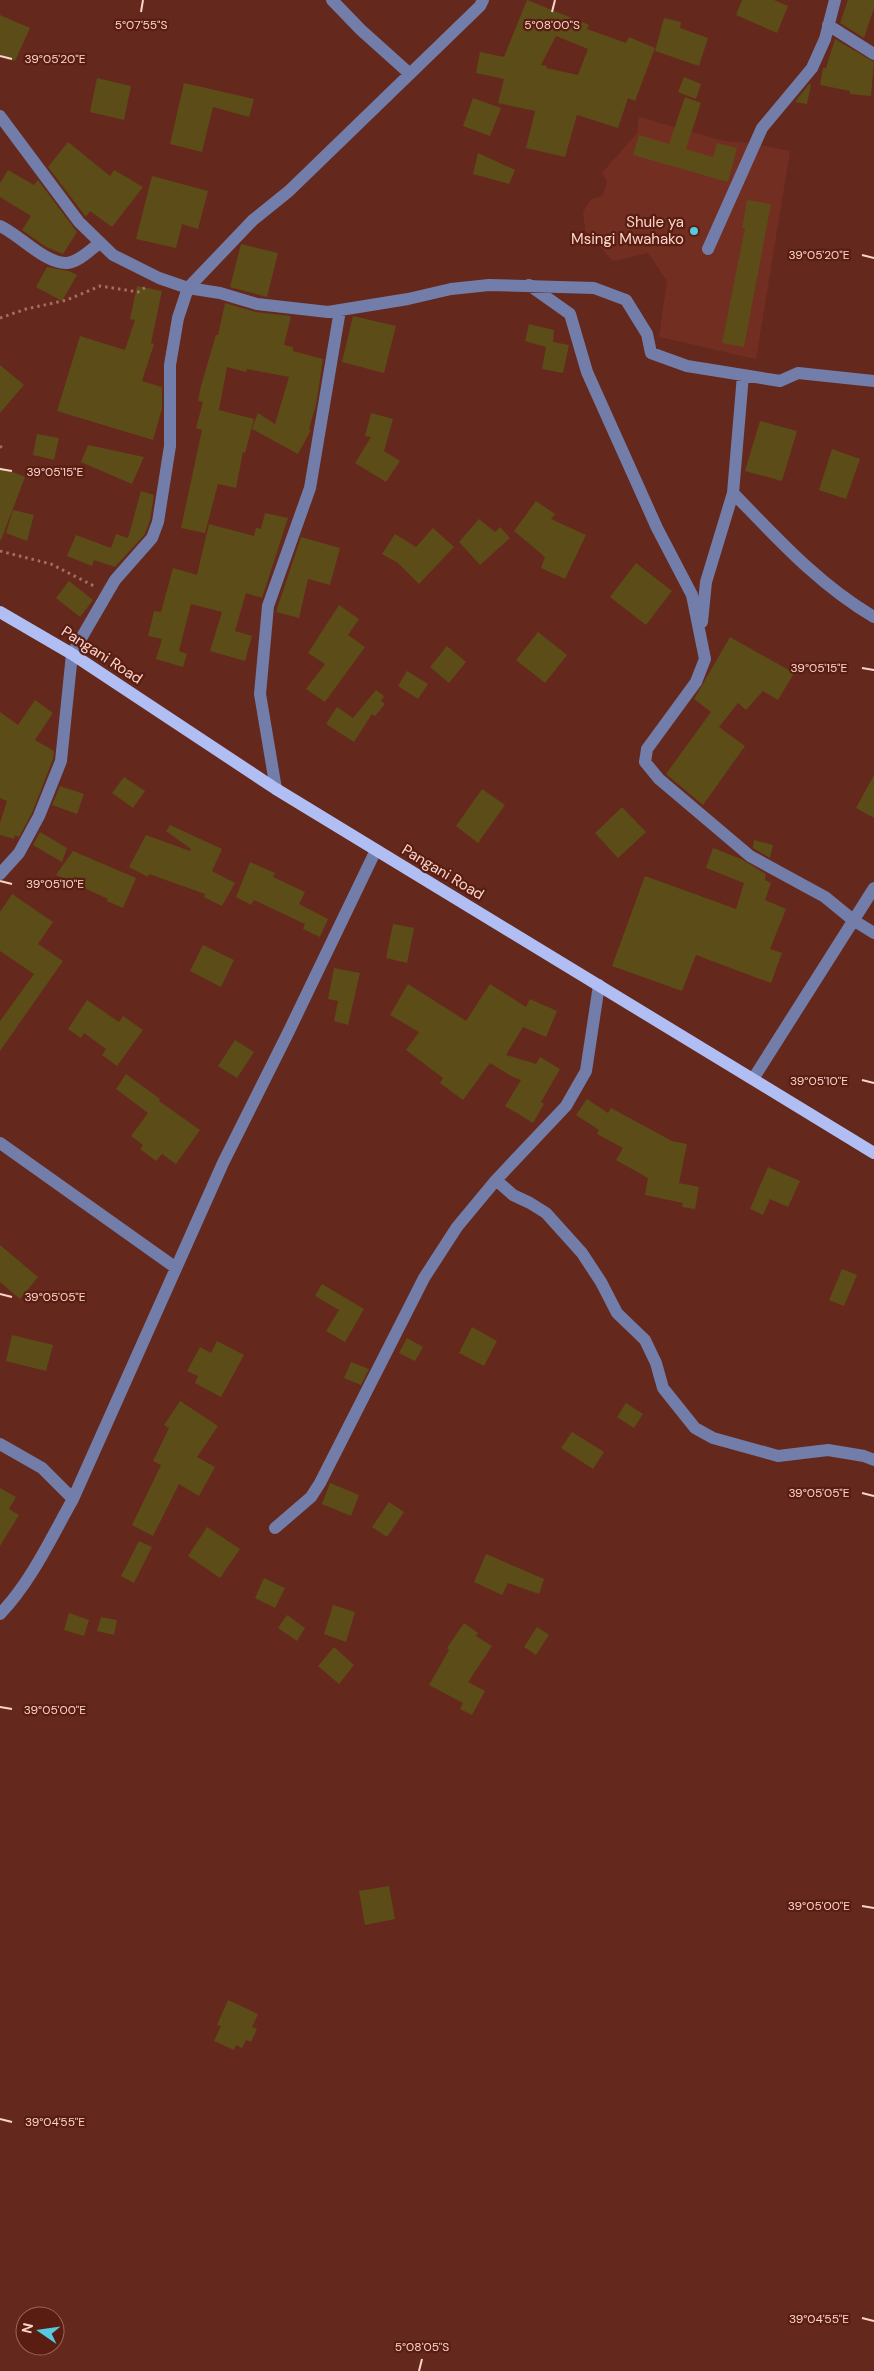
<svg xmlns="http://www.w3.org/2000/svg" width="874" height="2371" font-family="'DM Sans',sans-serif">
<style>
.built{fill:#732e22}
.building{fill:#5c4c18;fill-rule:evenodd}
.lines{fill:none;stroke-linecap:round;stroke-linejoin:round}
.path{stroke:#a26f64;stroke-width:3;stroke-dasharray:2.5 4;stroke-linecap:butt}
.minor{stroke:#727ea9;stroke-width:12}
.major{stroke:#b0bef3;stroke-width:12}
.ticks{fill:none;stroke:#fbd4cb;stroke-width:2}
.poi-dot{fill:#55cae0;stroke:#591d12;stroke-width:2}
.labels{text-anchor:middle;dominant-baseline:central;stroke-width:4.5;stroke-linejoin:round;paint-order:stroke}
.poi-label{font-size:15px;fill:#fbd4cb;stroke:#591d12;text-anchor:end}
.street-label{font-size:15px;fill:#fbd4cb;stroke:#591d12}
.ticks-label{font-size:12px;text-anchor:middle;fill:#fbd4cb;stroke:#591d12;stroke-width:4.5;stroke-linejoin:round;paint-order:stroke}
</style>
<rect width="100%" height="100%" fill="#65281d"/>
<!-- built -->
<path class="built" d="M 639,117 L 724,141 L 749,143 L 790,151 L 756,359 L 659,337 L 667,281 L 648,253 L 613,261 L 585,230 L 583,212 L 591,199 L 603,196 L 607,181 L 602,173 L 637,133 Z"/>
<!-- building -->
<path class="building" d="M 527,0 L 589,25 L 587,29 L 626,43 L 629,37 L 655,48 L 635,101 L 628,98 L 618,128 L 577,115 L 565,157 L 526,148 L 535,111 L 498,103 L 504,79 L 476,73 L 480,52 L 504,57 ZM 556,36 L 588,49 L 578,75 L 546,68 L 547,66 L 541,65 Z
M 742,0 L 774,0 L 788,6 L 777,33 L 736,15 Z
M 848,0 L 874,0 L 874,8 L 864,38 L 840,23 Z
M 0,15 L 30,28 L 15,61 L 0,55 Z
M 664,18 L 681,22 L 680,28 L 708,38 L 699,66 L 655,51 Z
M 835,39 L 874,62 L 871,96 L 850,94 L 850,91 L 820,85 L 823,68 L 826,68 Z
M 684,77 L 701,84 L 696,99 L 678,92 Z
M 97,78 L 131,86 L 124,120 L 90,112 Z
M 184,83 L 254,99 L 249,117 L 213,107 L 202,152 L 170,144 Z
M 809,84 L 811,85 L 807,104 L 795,102 Z
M 685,97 L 701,103 L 686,149 L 713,157 L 717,143 L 737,148 L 728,182 L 633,155 L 639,135 L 669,144 Z
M 473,98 L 501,108 L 490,136 L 463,126 Z
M 68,142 L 110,176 L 114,170 L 143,187 L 112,227 L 90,211 L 86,217 L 48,167 Z
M 478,153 L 515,170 L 509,184 L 473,174 Z
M 8,170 L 34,185 L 38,180 L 77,232 L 63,254 L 46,247 L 22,230 L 31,216 L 0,197 L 0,183 Z
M 152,176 L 208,191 L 198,229 L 182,224 L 176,248 L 136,239 Z
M 747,200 L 771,204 L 744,347 L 722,343 L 745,228 L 742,228 Z
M 241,244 L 278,253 L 267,297 L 230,287 Z
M 47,267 L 69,271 L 77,275 L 62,301 L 36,287 Z
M 137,286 L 162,291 L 151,343 L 154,344 L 142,381 L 162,387 L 162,409 L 153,440 L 57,411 L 80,336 L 125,350 L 135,320 L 130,319 Z
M 225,303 L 256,312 L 291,316 L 284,345 L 293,347 L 293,351 L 323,359 L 316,405 L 309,429 L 311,430 L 298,454 L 252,429 L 258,413 L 275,424 L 289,377 L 247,369 L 246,372 L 227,367 L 219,410 L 254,419 L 245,453 L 243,452 L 236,488 L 218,484 L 205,533 L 181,528 L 202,430 L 196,428 L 203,402 L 198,401 L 201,386 L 216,335 L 218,335 Z
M 353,316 L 396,326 L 384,373 L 342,362 Z
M 529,324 L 554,330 L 553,342 L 569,345 L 563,373 L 542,369 L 546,347 L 525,341 Z
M 0,365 L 24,385 L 0,413 Z
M 371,413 L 393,419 L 384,451 L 400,461 L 386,482 L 355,463 L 371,437 L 365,436 Z
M 760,421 L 797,431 L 782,481 L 745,471 Z
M 37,434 L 59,438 L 54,460 L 33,455 Z
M 88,445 L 144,457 L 132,484 L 81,462 Z
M 832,449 L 860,459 L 846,499 L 819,490 Z
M 0,467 L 25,477 L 1,540 L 0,540 Z
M 141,491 L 154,495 L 150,520 L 145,534 L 115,567 L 94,560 L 92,566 L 67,556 L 76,535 L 111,548 L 116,534 L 128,538 Z
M 536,501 L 555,514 L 551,519 L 586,535 L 565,579 L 541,568 L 545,557 L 514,531 Z
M 13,510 L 34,515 L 27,541 L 6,533 Z
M 265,513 L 288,518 L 262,598 L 246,593 L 235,631 L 252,636 L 245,661 L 210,651 L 222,612 L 191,604 L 179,651 L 187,654 L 183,667 L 156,659 L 162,639 L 148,636 L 154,611 L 161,612 L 173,568 L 197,575 L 209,524 L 254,536 L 256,528 L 261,529 Z
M 479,519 L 495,532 L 500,527 L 510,538 L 480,565 L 459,542 Z
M 433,528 L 454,547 L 419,584 L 398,563 L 382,554 L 395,534 L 416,547 Z
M 301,537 L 340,548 L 330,585 L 308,579 L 299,618 L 276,612 Z
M 636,563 L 672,591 L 646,625 L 610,597 Z
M 69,581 L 93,600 L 80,617 L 56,598 Z
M 339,605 L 359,619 L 348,635 L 365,647 L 325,702 L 306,689 L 325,664 L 308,653 Z
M 538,632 L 567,655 L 545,683 L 516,660 Z
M 730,637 L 794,673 L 778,700 L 763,691 L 746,710 L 738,703 L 719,727 L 745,746 L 703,805 L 666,774 L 711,712 L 694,699 Z
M 447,646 L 466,662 L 449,683 L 430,667 Z
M 407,671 L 428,684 L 418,699 L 398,686 Z
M 376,690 L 384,696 L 381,701 L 385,704 L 375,716 L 372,714 L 354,742 L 326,724 L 337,707 L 353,718 Z
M 35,700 L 53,713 L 35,740 L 54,751 L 53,759 L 32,813 L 19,837 L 15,835 L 14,839 L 0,835 L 0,823 L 7,801 L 0,798 L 0,712 L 18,725 Z
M 874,775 L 874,818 L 856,808 Z
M 124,777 L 145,791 L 133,808 L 112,793 Z
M 60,786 L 84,794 L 77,814 L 52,805 Z
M 482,789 L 505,805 L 478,843 L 456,826 Z
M 622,807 L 646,832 L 618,858 L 595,833 Z
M 170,825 L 222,849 L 212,871 L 235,883 L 222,906 L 204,897 L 205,894 L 149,874 L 148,877 L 129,867 L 146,835 L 190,851 L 191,849 L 166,831 Z
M 40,832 L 67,848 L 62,862 L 33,845 Z
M 754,840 L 773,845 L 770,858 L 753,848 Z
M 713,848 L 741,859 L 766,874 L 765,880 L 771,883 L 765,900 L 786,909 L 770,949 L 782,953 L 771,983 L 696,955 L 682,991 L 612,966 L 645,876 L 736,909 L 744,883 L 706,868 Z
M 73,851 L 136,878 L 123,908 L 107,901 L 108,899 L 56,875 Z
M 250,862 L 275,873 L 273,877 L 305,892 L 299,904 L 328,919 L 320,937 L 303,929 L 305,924 L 254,900 L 251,905 L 236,897 Z
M 12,894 L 53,922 L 38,944 L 63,961 L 0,1051 L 0,1021 L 34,974 L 0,951 L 0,912 Z
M 393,924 L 414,928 L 407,963 L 386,958 Z
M 203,945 L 234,960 L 221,987 L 190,971 Z
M 334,968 L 360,973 L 348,1025 L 334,1021 L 338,1001 L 328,999 Z
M 408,984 L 466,1021 L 490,984 L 526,1007 L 530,999 L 557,1011 L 546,1037 L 523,1027 L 506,1055 L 536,1064 L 540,1057 L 560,1069 L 541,1102 L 544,1104 L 533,1123 L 505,1106 L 521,1080 L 513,1077 L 490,1063 L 463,1100 L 440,1083 L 443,1078 L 406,1050 L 419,1032 L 390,1015 Z
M 87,1000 L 119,1022 L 123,1016 L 143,1030 L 117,1066 L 102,1055 L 106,1049 L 84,1033 L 81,1038 L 68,1029 Z
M 235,1040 L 254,1052 L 237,1078 L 218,1066 Z
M 126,1074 L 160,1099 L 159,1101 L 200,1130 L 176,1164 L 162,1154 L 156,1161 L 140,1149 L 143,1145 L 131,1136 L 148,1113 L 116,1089 Z
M 587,1099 L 608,1113 L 611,1108 L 672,1141 L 687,1144 L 679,1183 L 699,1187 L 695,1209 L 682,1207 L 683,1203 L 645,1195 L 648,1178 L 616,1160 L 623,1148 L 597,1134 L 599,1130 L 576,1115 Z
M 768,1167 L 800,1181 L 788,1207 L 770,1199 L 763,1215 L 750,1209 Z
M 0,1245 L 38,1277 L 20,1299 L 0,1282 Z
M 842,1269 L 857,1275 L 844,1306 L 829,1300 Z
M 322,1284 L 364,1309 L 345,1342 L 326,1331 L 339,1310 L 315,1296 Z
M 472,1327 L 497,1341 L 484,1366 L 459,1353 Z
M 12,1335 L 53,1345 L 46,1371 L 6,1361 Z
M 407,1338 L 423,1347 L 415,1361 L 399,1353 Z
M 217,1341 L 244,1355 L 221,1397 L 195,1383 L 198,1376 L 187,1371 L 200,1347 L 211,1353 Z
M 351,1362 L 369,1369 L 361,1385 L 344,1378 Z
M 180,1401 L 218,1426 L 197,1457 L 215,1467 L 199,1496 L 179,1484 L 153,1536 L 132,1525 L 161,1465 L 153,1461 L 169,1428 L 164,1425 Z
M 626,1403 L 643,1414 L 634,1428 L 617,1417 Z
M 572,1432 L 604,1452 L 593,1469 L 561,1448 Z
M 330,1483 L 359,1495 L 351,1516 L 322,1504 Z
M 0,1488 L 16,1497 L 9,1509 L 19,1515 L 0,1546 Z
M 389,1502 L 404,1512 L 387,1537 L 372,1527 Z
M 207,1527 L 240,1549 L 220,1578 L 188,1556 Z
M 139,1541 L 152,1547 L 134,1583 L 121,1576 Z
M 486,1554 L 544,1579 L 539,1594 L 508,1583 L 502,1595 L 474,1582 Z
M 264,1578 L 285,1588 L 275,1608 L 255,1598 Z
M 333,1605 L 355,1612 L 346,1642 L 324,1634 Z
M 69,1613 L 89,1620 L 84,1636 L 64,1630 Z
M 287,1615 L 305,1628 L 297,1641 L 278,1628 Z
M 101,1617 L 117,1620 L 114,1635 L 97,1631 Z
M 464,1623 L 478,1633 L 476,1636 L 492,1646 L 468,1682 L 485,1691 L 472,1715 L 460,1709 L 463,1703 L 429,1685 L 449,1650 L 447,1648 Z
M 537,1627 L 549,1635 L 536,1655 L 524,1647 Z
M 334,1647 L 354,1665 L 339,1684 L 318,1666 Z
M 389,1886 L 395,1919 L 365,1925 L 359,1891 Z
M 228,2000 L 258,2014 L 252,2027 L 257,2029 L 251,2042 L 246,2040 L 242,2048 L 236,2045 L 234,2050 L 214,2041 L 221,2026 L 217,2025 Z"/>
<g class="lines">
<!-- path -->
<path class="path" d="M 0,318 L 26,309 L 67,300 L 100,286 L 138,292 L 146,287
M 0,446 L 3,449
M 0,551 L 51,564 L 96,587"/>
<!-- minor -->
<path class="minor" d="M 332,0 L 361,30 L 410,74
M 828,25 L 874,54
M 0,116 L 79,222 L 113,255 L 159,278 L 188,288 L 220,293 L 257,304 L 328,312 L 408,299 L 451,289 L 489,285 L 594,288 L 626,300 L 647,334 L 651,353 L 687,366 L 780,381 L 798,373 L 874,381
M 0,226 C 20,235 45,264 67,263 C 79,262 91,249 100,243
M 708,249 L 762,128 L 812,68 L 825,39 L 835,0
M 529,285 L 570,314 L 587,372 L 657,528 L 692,595 L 705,659 L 696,682 L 647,749 L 645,762 L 659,779 L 750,856 L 825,897 L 853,920 L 874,933
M 733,493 C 777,538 819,585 874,617
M 702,622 L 706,582 L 733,493 L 743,375
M 276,789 L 260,694 L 268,606 L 310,488 L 340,310
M 0,874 L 19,853 L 39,816 L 61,761 L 72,654 L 115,580 L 152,538 L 158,522 L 170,446 L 170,365 L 178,318 L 188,288 L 253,220 L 289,191 L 480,6 L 483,0
M 753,1079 L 874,888
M 0,1143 L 176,1268
M 496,1180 L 513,1195 L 530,1203 L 546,1213 L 582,1253 L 601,1282 L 617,1313 L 645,1340 L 656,1363 L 663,1388 L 695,1428 L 713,1438 L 778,1456 L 828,1450 L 864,1456 L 874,1460
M 0,1444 L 42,1468 L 73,1499 C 51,1538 31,1582 0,1614
M 73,1499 L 223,1163 L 287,1035 L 376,850
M 275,1528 L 311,1497 L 320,1483 L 424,1278 L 457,1227 L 496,1180 L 566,1106 L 586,1071 L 599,985"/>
<!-- major -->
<path class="major" d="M 0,612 L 72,654 L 276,789 L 874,1153"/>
</g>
<!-- ticks -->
<path class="ticks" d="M 141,12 L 143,0M 552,12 L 555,0M 0,56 L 12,59M 862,255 L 874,258M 0,469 L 12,471M 862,668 L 874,670M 0,881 L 12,884M 862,1080 L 874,1083M 0,1294 L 12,1297M 862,1493 L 874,1496M 0,1707 L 12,1709M 862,1906 L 874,1908M 0,2119 L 12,2122M 862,2318 L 874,2321M 419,2371 L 422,2359"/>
<!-- markers -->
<circle class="poi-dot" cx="694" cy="231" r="5"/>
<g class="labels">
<!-- poi labels -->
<g class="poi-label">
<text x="684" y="222">Shule ya<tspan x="684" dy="17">Msingi Mwahako</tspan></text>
</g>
<!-- street labels -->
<g class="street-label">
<text transform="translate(102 655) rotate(33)">Pangani Road</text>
<text transform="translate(443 872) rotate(31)">Pangani Road</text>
</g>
</g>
<g class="ticks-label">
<text x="552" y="29">5°08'00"S</text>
<text x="141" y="29">5°07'55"S</text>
<text x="55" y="63">39°05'20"E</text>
<text x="819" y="259">39°05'20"E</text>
<text x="55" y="476">39°05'15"E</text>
<text x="819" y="672">39°05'15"E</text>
<text x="55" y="888">39°05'10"E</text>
<text x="819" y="1085">39°05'10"E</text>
<text x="55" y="1301">39°05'05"E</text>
<text x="819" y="1497">39°05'05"E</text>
<text x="55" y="1714">39°05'00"E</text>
<text x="819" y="1910">39°05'00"E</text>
<text x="55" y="2126">39°04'55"E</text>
<text x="819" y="2323">39°04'55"E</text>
<text x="422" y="2351">5°08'05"S</text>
</g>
<!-- north arrow -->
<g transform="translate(40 2331) rotate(283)"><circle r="24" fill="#591d12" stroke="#9a665c"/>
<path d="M0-4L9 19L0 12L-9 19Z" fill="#55cae0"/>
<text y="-8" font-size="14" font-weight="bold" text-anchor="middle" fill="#fbd4cb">N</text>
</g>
</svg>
